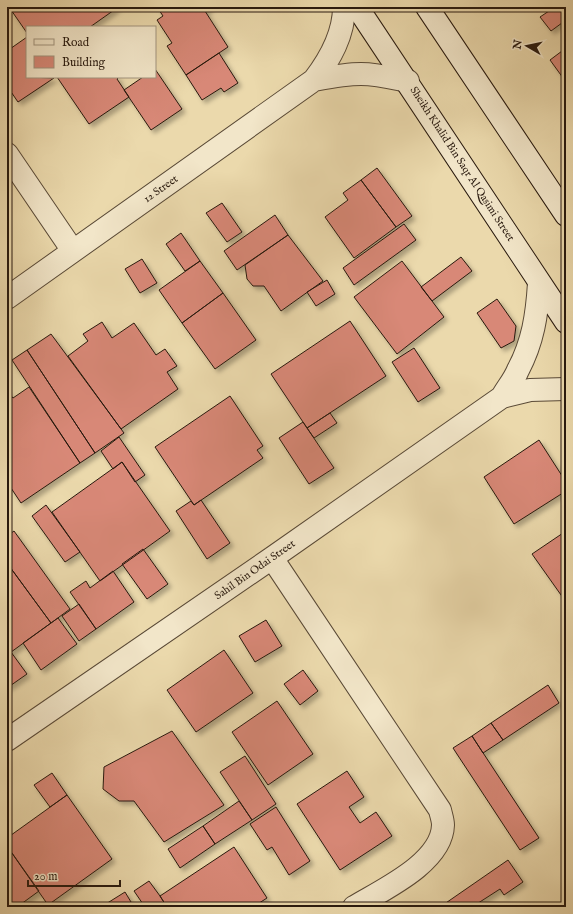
<svg xmlns="http://www.w3.org/2000/svg" width="573" height="914" font-family="'IM FELL English',serif">
<style>
.building{fill:#d88877;stroke:#28190e;filter:url(#shadow)}
.lines{fill:none;stroke-linecap:round;stroke-linejoin:round}
.minor-casing{stroke:#594936;stroke-width:24}
.secondary-casing{stroke:#28190e;stroke-width:24}
.minor{stroke:#f2e6c9;stroke-width:22}
.secondary{stroke:#f2e6c9;stroke-width:22}
.labels{text-anchor:middle;dominant-baseline:central;stroke-width:3;stroke-linejoin:round;paint-order:stroke}
.street-label{font-size:11px;fill:#28190e;stroke:#f2e6c9}
</style>
<defs>
<filter id="shadow"><feDropShadow dx="3.5" dy="3.5" stdDeviation="2" flood-color="#0004"/></filter>
</defs>
<rect width="100%" height="100%" fill="#ebd9ac"/>
<filter id="stains"><feTurbulence type="fractalNoise" baseFrequency=".005" numOctaves="4"/><feColorMatrix values="0 0 0 0 .2 0 0 0 0 .09 0 0 0 0 .02 0 0 0 .5 -.17"/></filter>
<radialGradient id="worn" r=".72"><stop offset=".6" stop-color="#630" stop-opacity="0"/><stop offset="1" stop-color="#630" stop-opacity=".3"/></radialGradient>
<!-- building -->
<path class="building" d="M 9,7 L 117,7 L 117,8 L 90,27 L 27,27 L 27,33 Z
M 157,7 L 211,7 L 205,11 L 228,47 L 186,75 L 167,46 L 172,43 L 157,20 L 163,16 Z
M 555,7 L 558,7 L 566,18 L 566,20 L 551,31 L 540,17 Z
M 558,7 L 566,7 L 566,18 Z
M 27,37 L 27,77 L 54,78 L 18,102 L 7,86 L 7,51 Z
M 566,48 L 566,82 L 550,60 Z
M 219,53 L 238,83 L 224,92 L 221,88 L 202,100 L 186,75 Z
M 155,69 L 182,109 L 151,130 L 124,90 L 143,77 L 155,77 Z
M 57,77 L 119,77 L 117,79 L 129,97 L 89,124 Z
M 377,168 L 412,216 L 396,227 L 361,180 Z
M 361,180 L 396,227 L 354,258 L 325,217 L 348,200 L 343,193 Z
M 222,203 L 242,232 L 227,242 L 206,213 Z
M 275,215 L 288,235 L 237,270 L 224,251 Z
M 404,224 L 416,240 L 354,285 L 343,268 Z
M 181,233 L 200,261 L 185,271 L 166,244 Z
M 288,235 L 323,281 L 281,311 L 264,286 L 253,286 L 247,279 L 245,265 Z
M 461,257 L 472,271 L 432,301 L 421,287 Z
M 142,259 L 157,283 L 140,293 L 125,269 Z
M 200,261 L 223,293 L 182,323 L 159,290 Z
M 402,261 L 444,317 L 397,354 L 354,297 Z
M 327,280 L 335,294 L 316,306 L 307,292 Z
M 223,293 L 256,340 L 215,369 L 182,323 Z
M 497,299 L 516,326 L 514,341 L 501,348 L 477,313 Z
M 350,321 L 386,376 L 307,428 L 271,374 Z
M 102,322 L 112,338 L 134,323 L 156,355 L 165,349 L 177,366 L 167,372 L 178,389 L 121,429 L 68,356 L 88,341 L 83,334 Z
M 51,334 L 124,433 L 95,453 L 27,350 Z
M 414,348 L 440,388 L 418,402 L 392,362 Z
M 27,350 L 95,453 L 80,463 L 12,360 Z
M 29,387 L 80,463 L 21,503 L 7,482 L 7,391 L 13,398 Z
M 230,396 L 263,446 L 257,450 L 263,458 L 194,505 L 155,447 Z
M 330,413 L 337,423 L 314,438 L 307,428 Z
M 303,422 L 334,468 L 309,484 L 279,438 Z
M 119,437 L 145,475 L 135,482 L 122,462 L 113,469 L 101,451 Z
M 539,440 L 566,482 L 566,491 L 514,524 L 484,477 Z
M 122,462 L 170,531 L 100,581 L 52,512 Z
M 201,500 L 230,543 L 207,559 L 176,511 L 191,501 L 194,505 Z
M 46,505 L 80,552 L 65,562 L 32,516 Z
M 14,531 L 70,609 L 51,623 L 7,563 L 7,536 Z
M 566,531 L 566,602 L 532,554 Z
M 143,549 L 168,584 L 147,599 L 122,564 Z
M 7,563 L 51,623 L 7,655 Z
M 113,571 L 134,602 L 96,629 L 70,592 L 86,581 L 90,588 Z
M 79,604 L 96,629 L 79,641 L 62,616 Z
M 58,618 L 77,644 L 41,670 L 23,643 Z
M 266,620 L 282,646 L 255,662 L 239,636 Z
M 224,650 L 253,693 L 196,732 L 167,690 Z
M 11,652 L 27,674 L 7,688 L 7,655 Z
M 303,670 L 318,691 L 300,705 L 284,684 Z
M 548,685 L 559,703 L 503,740 L 491,723 Z
M 277,701 L 313,754 L 268,785 L 232,732 Z
M 491,723 L 503,740 L 483,753 L 472,736 Z
M 172,731 L 224,805 L 164,842 L 134,801 L 119,801 L 103,789 L 104,767 Z
M 472,736 L 539,838 L 520,850 L 453,748 Z
M 245,756 L 276,804 L 252,820 L 220,772 Z
M 347,771 L 364,797 L 349,807 L 360,823 L 376,812 L 392,836 L 340,870 L 297,804 Z
M 52,773 L 67,795 L 50,807 L 34,785 Z
M 67,795 L 112,859 L 48,905 L 7,846 L 7,838 Z
M 239,801 L 252,820 L 215,844 L 203,826 Z
M 276,807 L 310,861 L 289,875 L 272,847 L 267,850 L 250,824 Z
M 203,826 L 215,844 L 180,868 L 168,849 Z
M 7,846 L 39,891 L 17,907 L 9,907 L 7,904 Z
M 234,847 L 267,898 L 253,907 L 167,907 L 160,896 Z
M 508,860 L 523,882 L 504,895 L 500,889 L 472,907 L 440,907 Z
M 149,881 L 160,896 L 167,907 L 145,907 L 134,891 Z
M 125,892 L 134,907 L 101,907 Z"/>
<g class="lines">
<defs>
<path id="minor" d="M 314,80 C 330,77 345,74 361,74 C 377,74 393,78 408,81
M 7,154 L 73,251
M 7,298 L 314,80 C 330,59 344,35 344,7
M 502,397 L 530,390 L 566,389
M 272,558 L 440,810 C 441,815 443,820 443,825 C 442,863 382,890 354,907
M 7,740 L 272,558 L 502,397 C 507,388 514,380 518,370 C 533,342 537,315 539,283"/>
<path id="secondary" d="M 357,7 L 566,322
M 427,7 L 566,215"/>
</defs>
<!-- minor casing -->
<use href="#minor" class="minor-casing"/>
<!-- secondary casing -->
<use href="#secondary" class="secondary-casing"/>
<!-- minor -->
<use href="#minor" class="minor"/>
<!-- secondary -->
<use href="#secondary" class="secondary"/>
</g>
<g class="labels">
<!-- street labels -->
<g class="street-label">
<text transform="translate(462 164) rotate(57)">Sheikh Khalid Bin Saqr Al Qasimi Street</text>
<text transform="translate(161 189) rotate(-35)">12 Street</text>
<text transform="translate(255 570) rotate(-35)">Sahil Bin Odai Street</text>
</g>
</g>
<!-- margin -->
<rect width="573" height="914" fill="none" stroke="#ebd9ac" stroke-width="24"/>
<rect x="8" y="8" width="557" height="898" fill="none" stroke="#28190e" stroke-width="2"/>
<rect x="12" y="12" width="549" height="890" fill="none" stroke="#28190e"/>
<!-- legend -->
<rect x="26" y="26" width="130" height="52" fill="#f2e6c9" stroke="#a1947e"/>
<rect x="34" y="39" width="20" height="6" fill="#f2e6c9" stroke="#a1947e"/>
<text x="62" y="46" font-size="12" fill="#28190e">Road</text>
<rect x="34" y="56" width="20" height="12" fill="#d88877" stroke="#a1947e"/>
<text x="62" y="66" font-size="12" fill="#28190e">Building</text>
<!-- north arrow -->
<g transform="translate(527 46) rotate(279)" stroke="#f2e6c9" stroke-width="3" paint-order="stroke">
<path d="M0-3L7 15L0 10L-7 15Z" fill="#28190e"/>
<text y="-6" font-size="11" font-weight="bold" text-anchor="middle" fill="#28190e">N</text>
</g>
<!-- scale -->
<path d="M28 880v6h92v-6" fill="none" stroke="#28190e" stroke-width="2"/>
<text x="34" y="880" font-size="12" fill="#28190e" stroke="#f2e6c9" stroke-width="3" paint-order="stroke">20 m</text>
<rect width="100%" height="100%" filter="url(#stains)"/>
<rect width="100%" height="100%" fill="url(#worn)"/>
</svg>
